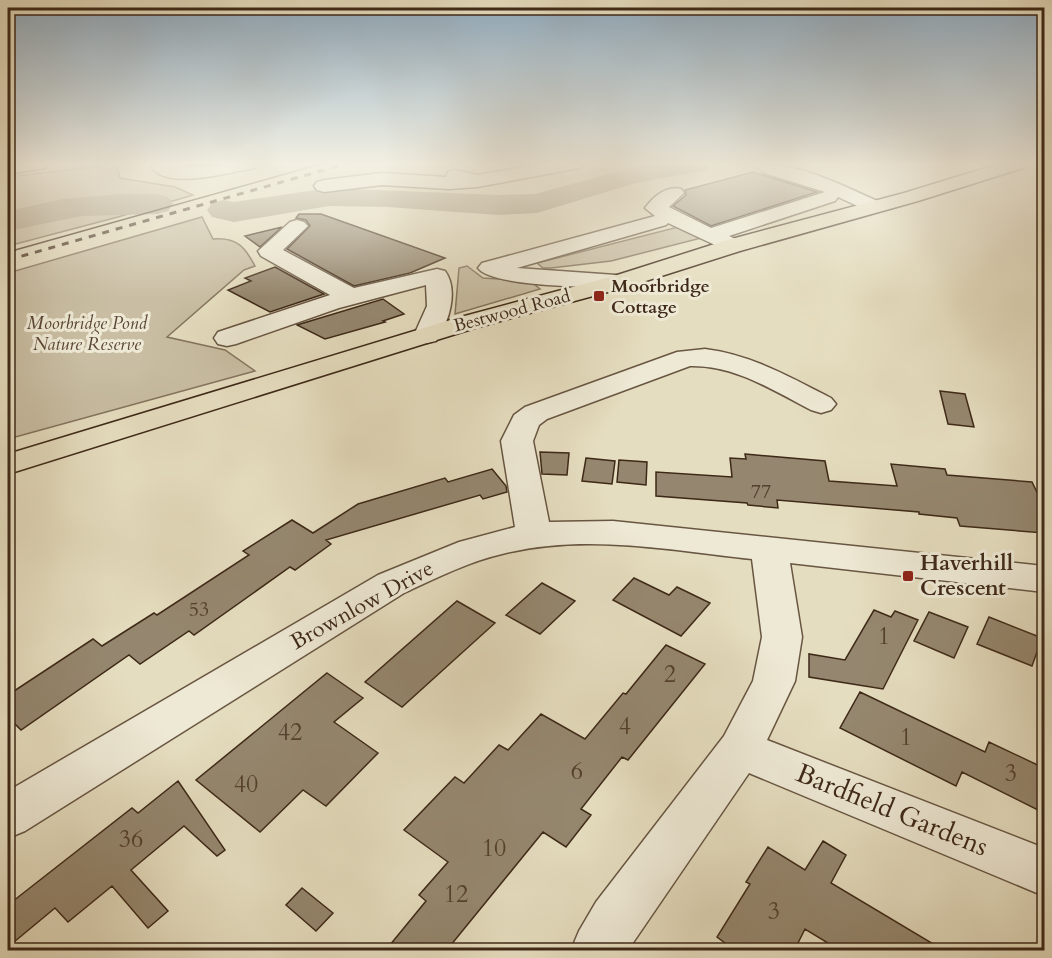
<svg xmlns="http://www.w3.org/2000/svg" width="1052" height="958" font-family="Cardo,serif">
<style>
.green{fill:#c9bea3;stroke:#84745e;stroke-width:1.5}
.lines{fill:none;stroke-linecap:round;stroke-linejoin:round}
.river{fill:#aca086;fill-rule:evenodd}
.building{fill:#95876f;stroke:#3e2918;stroke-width:1.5}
.minor-casing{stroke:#685642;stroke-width:3}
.major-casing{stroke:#3e2918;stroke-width:3}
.minor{fill:#eee9d5;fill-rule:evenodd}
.major{fill:#e5ddbf;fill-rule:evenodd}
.tram{stroke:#3e2918;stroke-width:1.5}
.rail{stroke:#3e2918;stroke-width:3;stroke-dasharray:7 7;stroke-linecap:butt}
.poi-dot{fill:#8f2418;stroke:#eee9d5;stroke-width:2}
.labels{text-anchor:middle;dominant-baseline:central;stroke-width:6;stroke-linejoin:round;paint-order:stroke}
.far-poi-label{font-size:18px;font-weight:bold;fill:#3e2918;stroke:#eee9d5;text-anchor:start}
.far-street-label{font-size:18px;fill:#3e2918;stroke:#eee9d5}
.far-park-label{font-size:18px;font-style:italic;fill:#5a4734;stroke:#eee9d5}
.number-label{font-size:20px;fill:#54402e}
.poi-label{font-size:22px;font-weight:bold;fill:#3e2918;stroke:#eee9d5;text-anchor:start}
.street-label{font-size:22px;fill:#3e2918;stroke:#eee9d5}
.near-number-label{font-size:24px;fill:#54402e}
.near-street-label{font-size:27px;fill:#3e2918;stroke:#eee9d5}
</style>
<rect width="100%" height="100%" fill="#e5ddbf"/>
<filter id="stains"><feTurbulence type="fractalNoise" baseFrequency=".00333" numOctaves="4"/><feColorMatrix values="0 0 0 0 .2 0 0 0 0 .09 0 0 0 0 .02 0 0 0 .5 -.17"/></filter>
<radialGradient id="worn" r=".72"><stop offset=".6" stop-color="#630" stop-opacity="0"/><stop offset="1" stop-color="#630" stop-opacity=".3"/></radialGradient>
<!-- green -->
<path class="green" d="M 116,164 L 120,178 L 175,187 L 193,195 L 118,217 L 8,246 L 8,177 Z
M 202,217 L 213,239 C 237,237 245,247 255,266 L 244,270 L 167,337 L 225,350 L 255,371 L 8,439 L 8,273 Z
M 682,226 L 705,237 L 611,261 L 551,268 L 543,268 L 537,263 Z
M 467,266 L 483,278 L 530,281 L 540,289 L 455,314 L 459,268 Z"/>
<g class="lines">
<!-- river -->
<path class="river" d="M 645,164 L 710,164 L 706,170 L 636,183 L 537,213 L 498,215 L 388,207 L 329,206 L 234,222 L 212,217 L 207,210 L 212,203 L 223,200 L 234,202 L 329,188 L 498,195 L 535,194 Z
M 120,194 L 157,194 L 168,197 L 173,204 L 168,211 L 157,214 L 82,216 L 8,231 L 8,211 L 63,199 Z"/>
</g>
<!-- building -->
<path class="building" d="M 753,172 L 817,192 L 711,226 L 673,206 L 686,195 L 685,190 Z
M 299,214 L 321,214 L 445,258 L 410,273 L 354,286 L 287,249 L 310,226 L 306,220 L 296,218 Z
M 282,227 L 260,247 L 245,236 Z
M 275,267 L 324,294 L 270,312 L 228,290 L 251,281 L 245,278 Z
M 383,299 L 404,314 L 383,321 L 385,322 L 325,339 L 297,325 Z
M 940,391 L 965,394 L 974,427 L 948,424 Z
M 540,452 L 569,453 L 567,475 L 542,474 Z
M 745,454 L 825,461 L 829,481 L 897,486 L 891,464 L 945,469 L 947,475 L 1032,482 L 1044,507 L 1044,533 L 960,526 L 957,518 L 919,514 L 919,512 L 777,500 L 778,508 L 748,505 L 747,503 L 656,496 L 656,472 L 732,477 L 730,458 L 746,459 Z
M 586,458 L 615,461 L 612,484 L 582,481 Z
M 619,460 L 647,462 L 646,485 L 617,482 Z
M 492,469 L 506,486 L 507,492 L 483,499 L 480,495 L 326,540 L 331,544 L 295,570 L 290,567 L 194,635 L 189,631 L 140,664 L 129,655 L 21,730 L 8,717 L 8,695 L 93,639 L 102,646 L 154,613 L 157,615 L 249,555 L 243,551 L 292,520 L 313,533 L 358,504 L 445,478 L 448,482 Z
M 634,578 L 669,595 L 677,587 L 710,603 L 681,636 L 613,600 Z
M 542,583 L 575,601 L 540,634 L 506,615 Z
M 457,601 L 495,623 L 402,707 L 365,682 Z
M 874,610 L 891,617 L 895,611 L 918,620 L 883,689 L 809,677 L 809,654 L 845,660 Z
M 929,612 L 968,627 L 954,658 L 914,641 Z
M 989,617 L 1042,638 L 1032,666 L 977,644 Z
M 666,645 L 705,664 L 628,760 L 622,757 L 581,809 L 591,815 L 566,847 L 543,832 L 446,951 L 385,951 L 426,901 L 419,895 L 448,862 L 404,830 L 455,777 L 464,783 L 499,745 L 508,750 L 541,714 L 585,739 L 623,693 L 626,694 Z
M 327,673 L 363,698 L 334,722 L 378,753 L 326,806 L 303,790 L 260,832 L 196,780 Z
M 860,692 L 985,752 L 989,742 L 1044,768 L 1044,813 L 962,772 L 956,786 L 840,728 Z
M 178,781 L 225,850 L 217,856 L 184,826 L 131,870 L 168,911 L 148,928 L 112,886 L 68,922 L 55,908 L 8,947 L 8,905 L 132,808 L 138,813 Z
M 823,841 L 846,855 L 831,883 L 945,951 L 841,951 L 805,929 L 794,951 L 736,951 L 717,937 L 750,884 L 746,882 L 768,847 L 805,870 Z
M 302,888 L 333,913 L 316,931 L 286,905 Z"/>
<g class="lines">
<defs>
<path id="minor" d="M 153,164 L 186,164 L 184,167 C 209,168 233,163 258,164 L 255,168 L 249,169 C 226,173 167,190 151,167 Z
M 543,164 L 583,164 L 580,168 L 574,169 L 477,187 L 449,189 L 382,185 L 324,192 L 317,190 L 314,186 L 317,182 L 324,180 L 382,173 L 446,177 L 448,172 L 455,170 L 477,175 Z
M 755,164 C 798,162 841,185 880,202 L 883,206 L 880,210 L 866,210 L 838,197 L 835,201 L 729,236 L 738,240 L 741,245 L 738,250 L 730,252 L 668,223 L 666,225 L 517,268 L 630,276 L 634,281 L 630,286 L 622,288 C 596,287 491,287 478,268 L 482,263 L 655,216 L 645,208 C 653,197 667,185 681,189 L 684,193 L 669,207 L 711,228 L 825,192 L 764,173 Z
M 297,220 L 304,222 L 308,226 L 283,250 L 354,288 L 437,269 L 445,271 C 459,290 449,323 436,341 L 427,343 L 418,341 L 414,335 L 427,306 L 426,285 L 339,308 L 236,344 L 227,346 L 218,344 L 214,338 L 218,332 L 330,295 L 261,256 L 258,251 L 290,222 Z
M 705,349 C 752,355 790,377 831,398 L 836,404 L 831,410 L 821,413 L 811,410 C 772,390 735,365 690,366 L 547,419 L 539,425 L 533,441 L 549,522 L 613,521 L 1044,566 L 1044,592 L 790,563 L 802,637 L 795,681 L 767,740 L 1044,848 L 1044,896 L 749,773 L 628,950 L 571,950 L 579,931 L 596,902 L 724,736 L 753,681 L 762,637 L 752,559 C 669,550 584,533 502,554 C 468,562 436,578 404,593 L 25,831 L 8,838 L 8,791 L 378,575 L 459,542 L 515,527 L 501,441 L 514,415 L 525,407 L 677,352 Z"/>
<path id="major" d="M 8,164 L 48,164 L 45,168 L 8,174 Z
M 999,164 L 1026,164 L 1023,168 L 918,201 L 740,251 L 630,286 L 475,328 L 8,474 L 8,454 L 457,318 L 614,276 L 724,241 L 904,193 Z"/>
</defs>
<!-- minor casing -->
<use href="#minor" class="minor-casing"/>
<!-- major casing -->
<use href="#major" class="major-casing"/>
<!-- minor -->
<use href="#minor" class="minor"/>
<!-- major -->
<use href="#major" class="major"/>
<!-- tram -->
<path class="tram" d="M 8,252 L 321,164"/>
<!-- rail -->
<path class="rail" d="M 8,260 L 345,164"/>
</g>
<!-- sky -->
<linearGradient id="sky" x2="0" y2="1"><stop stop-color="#90acc1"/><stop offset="0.55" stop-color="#f3f0e2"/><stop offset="1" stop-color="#f3f0e2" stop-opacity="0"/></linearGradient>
<rect width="1052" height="298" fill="url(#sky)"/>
<!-- markers -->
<g class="poi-dot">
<rect x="593" y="290" width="12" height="12" rx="3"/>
<rect x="902" y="570" width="12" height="12" rx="3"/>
</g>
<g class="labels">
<!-- far-poi labels -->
<g class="far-poi-label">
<text x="611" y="286">Moorbridge<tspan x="611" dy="21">Cottage</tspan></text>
</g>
<!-- far-street labels -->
<g class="far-street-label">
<text transform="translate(512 311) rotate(-15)">Bestwood Road</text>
</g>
<!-- far-park labels -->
<g class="far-park-label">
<text x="87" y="323">Moorbridge Pond<tspan x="87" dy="21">Nature Reserve</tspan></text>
</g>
<!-- number labels -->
<g class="number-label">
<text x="761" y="491">77</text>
<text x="199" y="609">53</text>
</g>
<!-- poi labels -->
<g class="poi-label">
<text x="920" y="563">Haverhill<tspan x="920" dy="25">Crescent</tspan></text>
</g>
<!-- street labels -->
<g class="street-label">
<text transform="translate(362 605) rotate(-29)">Brownlow Drive</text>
</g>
<!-- near-number labels -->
<g class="near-number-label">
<text x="884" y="636">1</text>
<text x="670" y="674">2</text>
<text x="625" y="726">4</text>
<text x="290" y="732">42</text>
<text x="906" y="737">1</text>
<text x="577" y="771">6</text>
<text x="1011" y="773">3</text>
<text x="246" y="784">40</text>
<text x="131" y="839">36</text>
<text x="494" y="848">10</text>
<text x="456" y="894">12</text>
<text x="774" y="911">3</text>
</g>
<!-- near-street labels -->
<g class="near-street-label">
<text transform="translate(892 810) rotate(22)">Bardfield Gardens</text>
</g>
</g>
<!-- margin -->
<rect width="1052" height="958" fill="none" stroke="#e5ddbf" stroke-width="30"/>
<rect x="9" y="9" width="1034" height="940" fill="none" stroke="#3e2918" stroke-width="3"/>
<rect x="15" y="15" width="1022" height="928" fill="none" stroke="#3e2918" stroke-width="1.5"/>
<rect width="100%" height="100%" filter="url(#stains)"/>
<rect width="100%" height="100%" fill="url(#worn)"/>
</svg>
